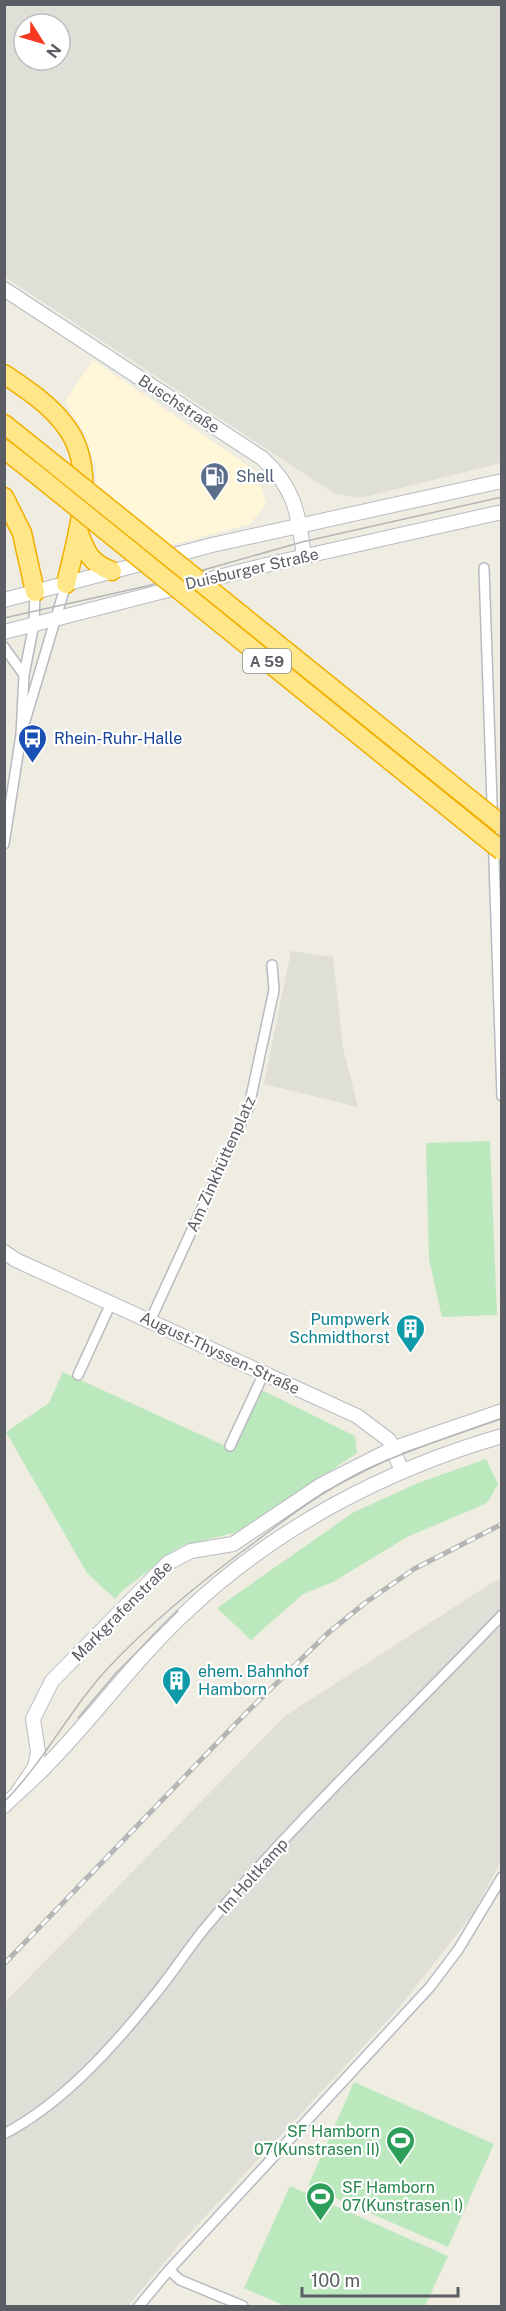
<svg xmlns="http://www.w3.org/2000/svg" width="506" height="2311" font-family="'Public Sans',sans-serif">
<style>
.commercial{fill:#fff7d7}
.industrial{fill:#dfded7;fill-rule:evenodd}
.green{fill:#bce8be}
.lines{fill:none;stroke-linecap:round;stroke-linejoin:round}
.street-casing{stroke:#b7bac0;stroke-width:12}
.secondary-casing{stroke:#b8bbc2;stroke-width:16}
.highway-casing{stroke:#f1af00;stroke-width:21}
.street{stroke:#fff;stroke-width:9}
.secondary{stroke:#fff;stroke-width:14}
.highway{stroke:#ffe689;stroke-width:18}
.tram{stroke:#b4b5b5;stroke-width:1.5}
.rail-casing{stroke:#b4b5b5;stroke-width:5}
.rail{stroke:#fff;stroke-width:3;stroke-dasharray:9;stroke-linecap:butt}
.highway-bridge-casing{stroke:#f1af00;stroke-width:21;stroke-linecap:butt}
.highway-bridge{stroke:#ffe689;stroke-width:18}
.labels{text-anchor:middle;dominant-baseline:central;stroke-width:4.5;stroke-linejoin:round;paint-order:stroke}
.shield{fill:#fff;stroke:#8c8e92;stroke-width:1.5}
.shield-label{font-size:15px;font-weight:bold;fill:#5a5e64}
.street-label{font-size:16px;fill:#5a5e64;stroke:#fff}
.service-label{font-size:16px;fill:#4e5e75;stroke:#fff;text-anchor:start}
.transit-label{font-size:16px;fill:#164399;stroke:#fff;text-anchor:start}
.culture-label{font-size:16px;fill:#0d838f;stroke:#fff;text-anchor:end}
.leisure-label{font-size:16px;fill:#27864d;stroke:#fff;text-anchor:end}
</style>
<rect width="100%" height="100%" fill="#efece2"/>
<!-- commercial -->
<path class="commercial" d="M 93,360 L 257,472 L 266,504 L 250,524 L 149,551 L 93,503 L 97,470 L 84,432 L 65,402 Z"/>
<!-- industrial -->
<path class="industrial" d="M 4,5 L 501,5 L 501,463 L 360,498 L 335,494 L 5,277 ZM 24,24 L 60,24 L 60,60 L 24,60 Z
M 291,951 L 333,957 L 343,1048 L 358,1107 L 264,1084 Z
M 501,1577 L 501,1861 L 472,1915 L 398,2009 L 176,2248 L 128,2306 L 5,2306 L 5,2002 L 285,1716 Z"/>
<!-- green -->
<path class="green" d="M 490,1141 L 497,1315 L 442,1317 L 429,1259 L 426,1143 Z
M 63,1372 L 234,1450 L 262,1390 L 355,1436 L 357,1453 L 242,1531 L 181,1546 L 123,1590 L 115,1599 L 87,1573 L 6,1432 L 49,1403 Z
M 486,1459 L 498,1484 L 487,1503 L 407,1537 L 333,1582 L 303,1594 L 251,1640 L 217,1608 L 354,1512 L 418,1483 Z
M 354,2082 L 494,2144 L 448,2247 L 308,2186 Z
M 290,2186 L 448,2256 L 425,2306 L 285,2306 L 244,2288 Z"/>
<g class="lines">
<defs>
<path id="street" d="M 484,568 L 502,1096
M 4,647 L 24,675
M 25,721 L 66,584
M 4,844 L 21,735 L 24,675 L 34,624 L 35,592
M 150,1321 L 249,1106 L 274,990 L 272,965
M 78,1375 L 111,1303
M 230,1446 L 264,1373
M 4,2134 C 63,2103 112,2048 153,1997 C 172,1974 187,1950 205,1928 C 298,1818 403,1719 502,1615
M 169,2270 L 180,2280 L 243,2306
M 139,2306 L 169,2270 L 430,1987 L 458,1950 L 502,1877"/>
<path id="secondary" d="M 4,289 L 262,458 C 296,489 298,514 304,556
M 4,600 L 212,545 L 502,481
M 4,632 L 266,565 L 502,512
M 4,1252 L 16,1260 L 357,1416 L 389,1440 L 402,1471
M 18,1792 L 35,1767 L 38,1752 L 33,1719 L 52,1681 L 168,1563 L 191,1551 L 233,1544 L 321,1485 L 394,1448 L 502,1411
M 4,1806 C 18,1792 34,1779 47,1765 C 95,1716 134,1661 184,1614 C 273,1529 384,1470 502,1436"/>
<path id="highway" d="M 4,374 C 26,389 48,403 64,424 C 100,468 77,535 66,584
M 4,424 L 44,456
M 4,449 L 32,471
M 4,497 L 22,533 L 35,592
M 78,531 C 86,552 90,563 112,571"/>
</defs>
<!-- street casing -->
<use href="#street" class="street-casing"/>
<!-- secondary casing -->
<use href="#secondary" class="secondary-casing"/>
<!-- highway casing -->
<use href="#highway" class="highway-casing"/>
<!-- street -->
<use href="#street" class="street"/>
<!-- secondary -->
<use href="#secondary" class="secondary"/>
<!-- highway -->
<use href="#highway" class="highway"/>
<!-- tram -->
<path class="tram" d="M 4,618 L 147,586 L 302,542 L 502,497
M 78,1718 L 116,1673 L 178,1611
M 4,1802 C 45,1761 70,1708 110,1666 C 154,1619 203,1580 255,1542 C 290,1515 326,1489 365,1470 C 409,1449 456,1435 502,1418"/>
<defs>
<path id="rail" d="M 4,1964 L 247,1712 L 328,1633 L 365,1603 L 414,1569 L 502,1524"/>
</defs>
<!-- rail casing -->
<use href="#rail" class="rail-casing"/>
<!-- rail -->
<use href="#rail" class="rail"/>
<defs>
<path id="highway-bridge" d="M 44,456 L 502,825
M 32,471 L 502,851"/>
</defs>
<!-- highway-bridge casing -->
<use href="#highway-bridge" class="highway-bridge-casing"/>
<!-- highway-bridge -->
<use href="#highway-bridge" class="highway-bridge"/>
</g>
<!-- icons -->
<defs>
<symbol id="fuel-pin" viewBox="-11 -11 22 30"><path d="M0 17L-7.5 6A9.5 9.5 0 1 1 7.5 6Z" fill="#5c6f8a" stroke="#fff"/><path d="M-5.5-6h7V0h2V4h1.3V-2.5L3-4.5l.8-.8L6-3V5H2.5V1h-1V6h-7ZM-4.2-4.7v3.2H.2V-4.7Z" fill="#fff"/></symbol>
<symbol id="bus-pin" viewBox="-11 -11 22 30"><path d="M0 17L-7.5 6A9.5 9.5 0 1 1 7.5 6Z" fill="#1a4fb4" stroke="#fff"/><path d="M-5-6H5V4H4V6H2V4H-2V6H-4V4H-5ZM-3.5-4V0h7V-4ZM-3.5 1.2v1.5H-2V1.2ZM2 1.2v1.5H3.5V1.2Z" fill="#fff"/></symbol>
<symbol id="building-pin" viewBox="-11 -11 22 30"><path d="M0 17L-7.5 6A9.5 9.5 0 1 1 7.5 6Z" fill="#0f9aa8" stroke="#fff"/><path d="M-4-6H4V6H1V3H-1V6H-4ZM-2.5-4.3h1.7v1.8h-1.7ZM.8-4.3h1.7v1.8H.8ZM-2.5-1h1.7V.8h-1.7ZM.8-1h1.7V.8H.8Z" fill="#fff"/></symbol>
<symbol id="stadium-pin" viewBox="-11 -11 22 30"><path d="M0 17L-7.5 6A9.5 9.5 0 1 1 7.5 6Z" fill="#2e9e5b" stroke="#fff"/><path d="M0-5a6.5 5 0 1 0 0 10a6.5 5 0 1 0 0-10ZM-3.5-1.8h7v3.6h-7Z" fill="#fff"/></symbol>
</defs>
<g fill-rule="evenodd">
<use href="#fuel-pin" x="198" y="460" width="33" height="45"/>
<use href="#bus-pin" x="16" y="722" width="33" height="45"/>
<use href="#building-pin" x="394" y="1312" width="33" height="45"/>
<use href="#building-pin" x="160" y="1664" width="33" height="45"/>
<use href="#stadium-pin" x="384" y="2124" width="33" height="45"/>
<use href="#stadium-pin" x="304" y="2180" width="33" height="45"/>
</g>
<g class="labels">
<!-- shield labels -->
<rect class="shield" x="243" y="649" width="48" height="24" rx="4.5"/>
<g class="shield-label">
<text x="267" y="661">A 59</text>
</g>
<!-- street labels -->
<g class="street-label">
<text transform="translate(179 404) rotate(33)">Buschstraße</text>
<text transform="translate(252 569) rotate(-13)">Duisburger Straße</text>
<text transform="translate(221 1164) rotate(-66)">Am Zinkhüttenplatz</text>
<text transform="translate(220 1353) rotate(25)">August-Thyssen-Straße</text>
<text transform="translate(122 1611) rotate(-45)">Markgrafenstraße</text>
<text transform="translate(253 1876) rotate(-48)">Im Holtkamp</text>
</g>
<!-- service labels -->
<g class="service-label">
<text x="236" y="476">Shell</text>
</g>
<!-- transit labels -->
<g class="transit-label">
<text x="54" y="738">Rhein-Ruhr-Halle</text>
</g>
<!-- culture labels -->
<g class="culture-label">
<text x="390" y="1319">Pumpwerk<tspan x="390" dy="18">Schmidthorst</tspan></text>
<text x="198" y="1671" text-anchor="start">ehem. Bahnhof<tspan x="198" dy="18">Hamborn</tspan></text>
</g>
<!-- leisure labels -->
<g class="leisure-label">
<text x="380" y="2131">SF Hamborn<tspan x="380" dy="18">07(Kunstrasen II)</tspan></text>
<text x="342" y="2187" text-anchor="start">SF Hamborn<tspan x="342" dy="18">07(Kunstrasen I)</tspan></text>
</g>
</g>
<!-- border -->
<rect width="506" height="2311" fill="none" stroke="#5a5e64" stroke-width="12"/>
<!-- north arrow -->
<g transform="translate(42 42) rotate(127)"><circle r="28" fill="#ffffff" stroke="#bdbfc1" stroke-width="1.5"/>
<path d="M0-4.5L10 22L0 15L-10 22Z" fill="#f63a21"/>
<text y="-9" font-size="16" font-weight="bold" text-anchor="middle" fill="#5a5e64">N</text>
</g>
<!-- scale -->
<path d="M302 2287v9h156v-9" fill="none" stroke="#5a5e64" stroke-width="3"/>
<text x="311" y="2287" font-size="18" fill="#5a5e64" stroke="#ffffff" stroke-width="4.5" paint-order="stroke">100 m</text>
</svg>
